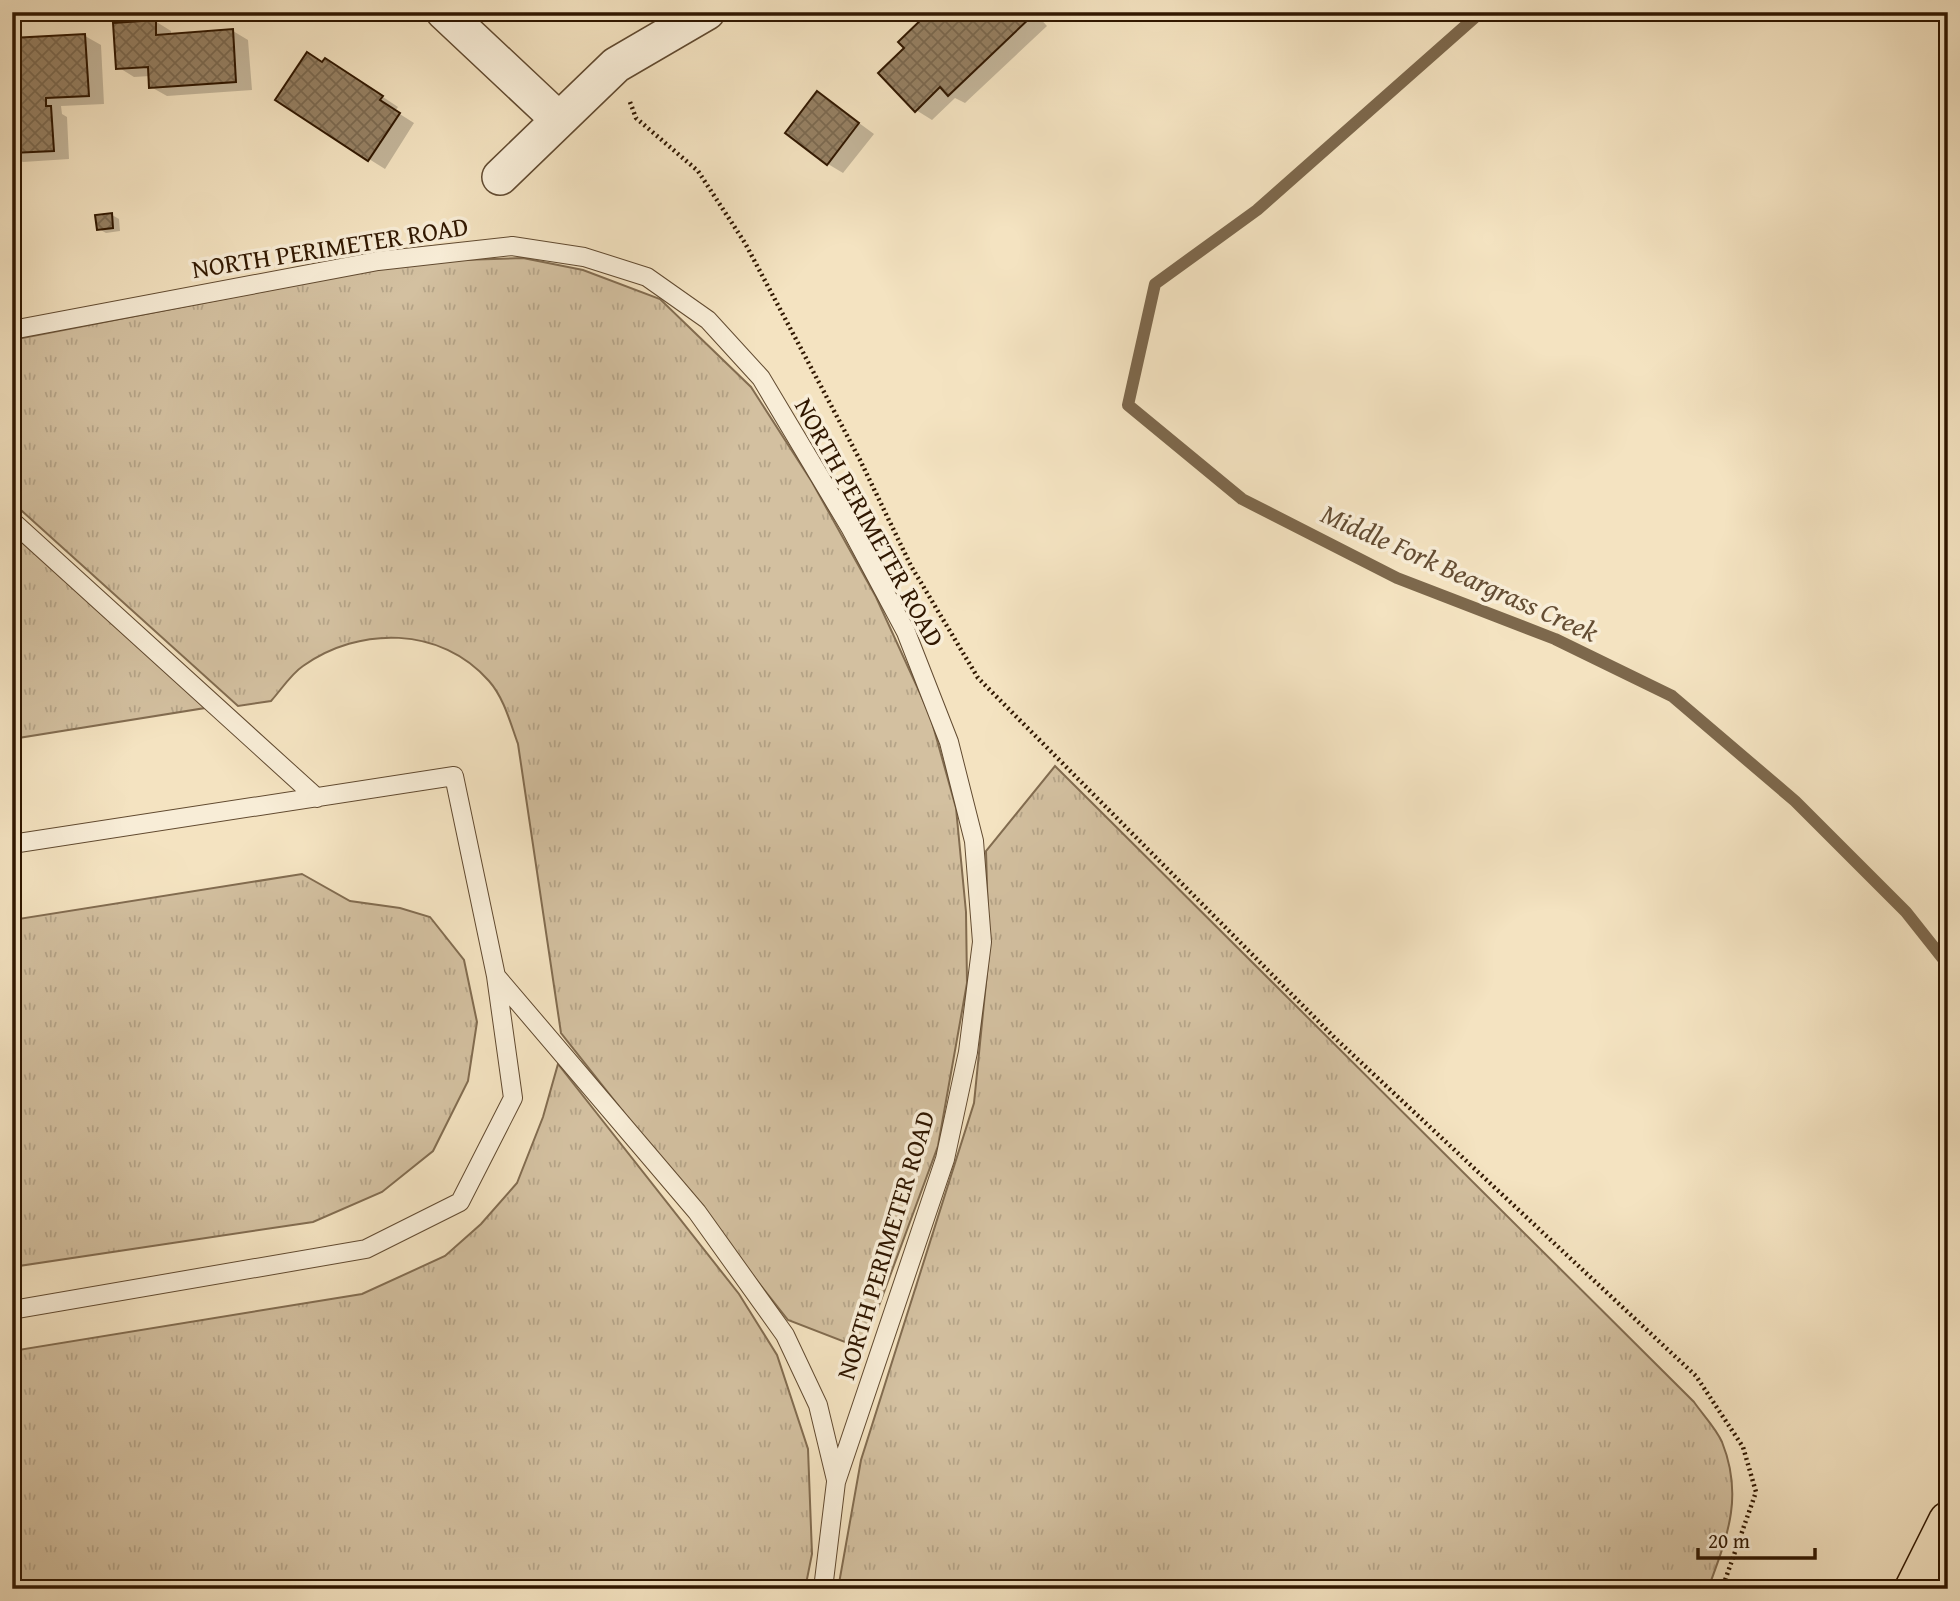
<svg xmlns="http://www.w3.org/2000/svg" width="1960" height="1601" font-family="'Gentium Book Plus',serif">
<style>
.grass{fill:url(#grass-tufts);stroke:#826c50;stroke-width:2}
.shadow{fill:#0003}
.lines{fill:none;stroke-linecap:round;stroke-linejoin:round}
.stream{stroke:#7d684c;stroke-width:12}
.building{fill:url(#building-cross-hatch);stroke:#301700;stroke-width:2}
.lane-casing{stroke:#614a30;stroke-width:20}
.street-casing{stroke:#614a30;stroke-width:38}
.highway-casing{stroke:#301700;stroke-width:41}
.path{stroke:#301700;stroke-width:4.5;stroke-dasharray:2 3.5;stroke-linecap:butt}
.lane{stroke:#f8edd7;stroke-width:18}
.street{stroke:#f8edd7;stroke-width:35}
.highway{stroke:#f4e3c1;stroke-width:38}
.labels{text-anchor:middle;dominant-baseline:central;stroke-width:7;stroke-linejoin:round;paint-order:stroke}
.street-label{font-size:26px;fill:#301700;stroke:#f8edd7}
.water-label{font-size:28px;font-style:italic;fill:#644d33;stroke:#f8edd7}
</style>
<defs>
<pattern id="grass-tufts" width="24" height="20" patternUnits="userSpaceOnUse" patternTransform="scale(1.75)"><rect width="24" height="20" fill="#d3c0a0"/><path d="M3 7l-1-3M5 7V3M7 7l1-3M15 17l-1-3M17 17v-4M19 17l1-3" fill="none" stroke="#b5a488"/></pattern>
<pattern id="building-cross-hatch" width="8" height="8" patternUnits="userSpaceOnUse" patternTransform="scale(1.75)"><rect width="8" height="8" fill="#968164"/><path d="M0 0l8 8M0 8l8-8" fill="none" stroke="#7b6950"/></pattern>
</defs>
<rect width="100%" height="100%" fill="#f4e3c1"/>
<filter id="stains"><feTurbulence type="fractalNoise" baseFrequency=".00286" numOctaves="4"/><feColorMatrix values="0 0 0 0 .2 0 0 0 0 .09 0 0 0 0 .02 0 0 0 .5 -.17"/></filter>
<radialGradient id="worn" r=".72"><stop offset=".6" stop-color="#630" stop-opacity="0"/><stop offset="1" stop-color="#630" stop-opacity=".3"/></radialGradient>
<!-- grass -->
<path class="grass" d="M 523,258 L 583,270 L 660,299 L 751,387 L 812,482 L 876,597 L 930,715 L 956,808 L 966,912 L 967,983 L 938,1146 L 863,1349 L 788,1320 L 561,1033 L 518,744 C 510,722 504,698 489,681 C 441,626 359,626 303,666 C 291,674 281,690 271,701 L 238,706 L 12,502 L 12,340 L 356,273 L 428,261 Z
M 12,533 L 205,708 L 12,739 Z
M 1055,766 L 1694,1402 C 1703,1415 1716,1428 1722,1442 C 1744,1497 1727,1537 1708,1589 L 838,1589 L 861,1460 L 974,1103 L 989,953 L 986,851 Z
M 302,874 L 350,901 L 400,908 L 430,917 L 464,960 L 477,1022 L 468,1081 L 433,1151 L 382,1192 L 313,1222 L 12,1267 L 12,920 Z
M 558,1064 L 739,1294 L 777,1355 L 808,1449 L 812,1554 L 805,1589 L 12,1589 L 12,1351 L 362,1294 L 445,1256 L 481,1224 L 517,1183 L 543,1117 Z"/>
<!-- shadow -->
<path class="shadow" d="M 932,12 L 1034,12 L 1047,26 L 965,103 L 955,98 L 932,120 L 916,110 L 906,48 Z
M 155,21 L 171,31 L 171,35 L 233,31 L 248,40 L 252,90 L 167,96 L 151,87 L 150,76 L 134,77 L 118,67 Z
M 85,36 L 101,45 L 104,104 L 61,106 L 62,114 L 67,117 L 69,159 L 23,162 L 12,156 L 12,40 Z
M 323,64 L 341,69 L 398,107 L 395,111 L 414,123 L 385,169 L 369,159 Z
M 818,93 L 874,134 L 843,173 L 828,164 Z
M 112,215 L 119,219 L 120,231 L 106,233 L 99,229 Z"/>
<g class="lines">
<!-- stream -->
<path class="stream" d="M 1481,12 L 1257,210 L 1155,284 L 1128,405 L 1242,499 L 1397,578 L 1555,639 L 1672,696 L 1795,801 L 1906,912 L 1948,965"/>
</g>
<!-- building -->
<path class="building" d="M 929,12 L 1028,12 L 1032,16 L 948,96 L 940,87 L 915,112 L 878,73 L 904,48 L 898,42 Z
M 156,20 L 156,35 L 233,29 L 236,82 L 149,88 L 148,67 L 116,69 L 113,23 Z
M 85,34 L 89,96 L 46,98 L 46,106 L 51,106 L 54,151 L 12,153 L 12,38 Z
M 307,52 L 322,62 L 325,58 L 383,96 L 380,100 L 400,113 L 368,161 L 275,100 Z
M 817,91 L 859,123 L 827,165 L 785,133 Z
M 112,213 L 113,228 L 97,230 L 95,215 Z"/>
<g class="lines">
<defs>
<path id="lane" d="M 12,330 L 378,261 L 512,246 L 584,257 L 647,277 L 708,320 L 761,378 L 851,529 L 906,632 L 949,742 L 974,841 L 982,942 L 968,1052 L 945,1159 L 836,1482 L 823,1589
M 12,521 L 317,798
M 12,844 L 454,776 L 496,976 L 513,1098 L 460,1202 L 366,1249 L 12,1310
M 496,976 L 697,1212 L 785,1335 L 818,1405 L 836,1480"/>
<path id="street" d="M 444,12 L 558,119
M 500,177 L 616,65 L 707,12"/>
<path id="highway" d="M 1914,1589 L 1948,1521"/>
</defs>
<!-- lane casing -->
<use href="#lane" class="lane-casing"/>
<!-- street casing -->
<use href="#street" class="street-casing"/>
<!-- highway casing -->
<use href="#highway" class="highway-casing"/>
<!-- path -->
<path class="path" d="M 630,102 L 636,118 L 698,171 L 745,243 L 860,460 L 911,566 L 978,678 L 1336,1039 L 1696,1376 L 1743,1447 L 1756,1492 L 1722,1589"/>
<!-- lane -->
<use href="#lane" class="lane"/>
<!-- street -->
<use href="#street" class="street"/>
<!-- highway -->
<use href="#highway" class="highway"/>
</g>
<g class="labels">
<!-- street labels -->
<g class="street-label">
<text transform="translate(330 247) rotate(-9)">NORTH PERIMETER ROAD</text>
<text transform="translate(870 522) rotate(61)">NORTH PERIMETER ROAD</text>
<text transform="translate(885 1245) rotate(-73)">NORTH PERIMETER ROAD</text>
</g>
<!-- water labels -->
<g class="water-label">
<text transform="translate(1460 572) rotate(24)">Middle Fork Beargrass Creek</text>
</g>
</g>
<!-- margin -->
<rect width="1960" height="1601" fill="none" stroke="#f4e3c1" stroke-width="42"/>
<rect x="14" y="14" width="1932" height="1573" fill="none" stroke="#301700" stroke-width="3.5"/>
<rect x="21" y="21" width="1918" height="1559" fill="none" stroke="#301700" stroke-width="2"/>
<!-- scale -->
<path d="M1698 1548v10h117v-10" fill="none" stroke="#301700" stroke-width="3.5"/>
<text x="1708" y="1548" font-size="21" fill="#301700" stroke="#f8edd7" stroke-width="5" paint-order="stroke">20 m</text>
<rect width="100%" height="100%" filter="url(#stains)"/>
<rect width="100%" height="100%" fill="url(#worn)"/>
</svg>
